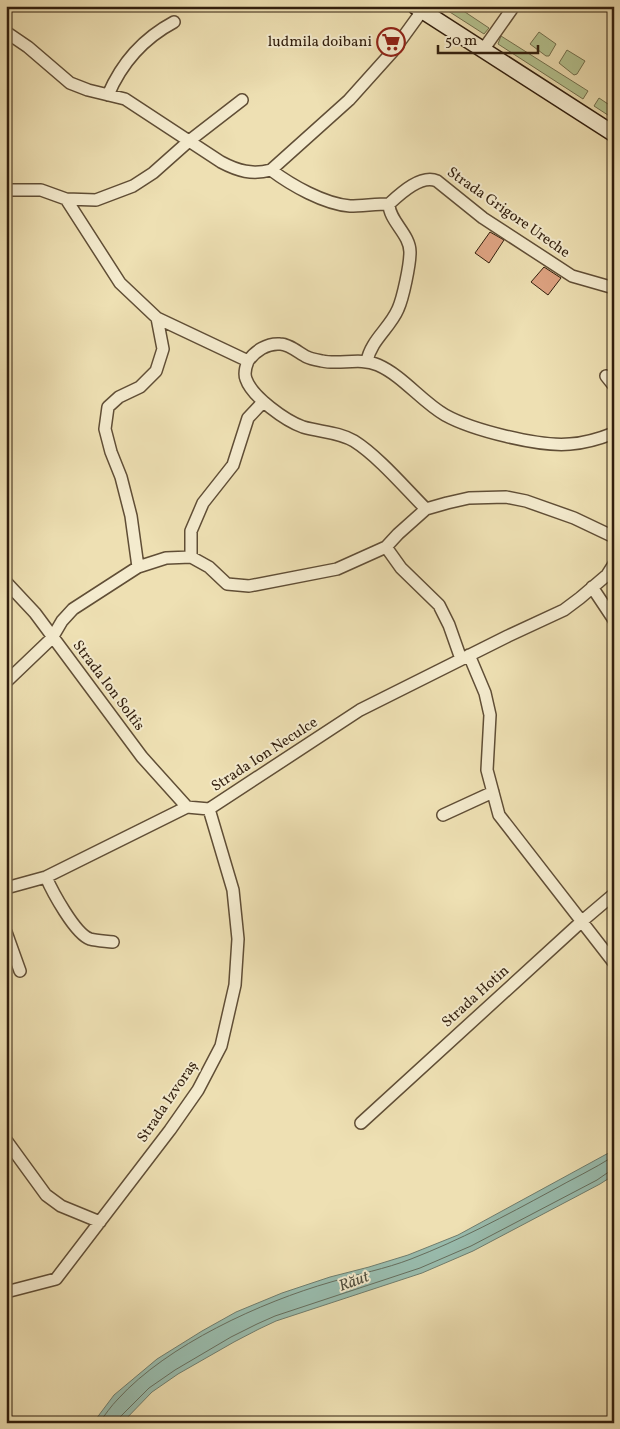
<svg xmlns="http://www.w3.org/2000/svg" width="620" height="1429" font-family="Vollkorn,serif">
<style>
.green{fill:#b5c390;stroke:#73704e}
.water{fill:#99bdaf;stroke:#6f7d6e}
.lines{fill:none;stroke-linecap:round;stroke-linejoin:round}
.shore{stroke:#656e5e;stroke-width:1}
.building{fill:#dea382;stroke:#311e0d}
.minor-casing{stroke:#604e36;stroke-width:14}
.secondary-casing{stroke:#311e0d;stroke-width:18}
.minor{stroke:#f4ebce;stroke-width:11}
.secondary{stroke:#f4ebce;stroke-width:15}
.labels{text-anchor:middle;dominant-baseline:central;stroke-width:4;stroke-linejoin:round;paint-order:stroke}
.poi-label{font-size:15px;fill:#311e0d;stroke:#f4ebce;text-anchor:end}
.street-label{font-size:15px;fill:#311e0d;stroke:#f4ebce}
.water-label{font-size:16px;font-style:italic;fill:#504e3e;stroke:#f4ebce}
</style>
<rect width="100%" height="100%" fill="#eee0b3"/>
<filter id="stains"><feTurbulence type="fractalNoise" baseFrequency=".004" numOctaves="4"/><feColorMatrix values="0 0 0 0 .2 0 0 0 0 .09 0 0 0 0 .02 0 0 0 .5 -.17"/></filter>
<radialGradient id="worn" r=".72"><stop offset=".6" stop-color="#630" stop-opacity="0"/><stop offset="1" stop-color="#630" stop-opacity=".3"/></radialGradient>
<!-- green -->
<path class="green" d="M 456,6 L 489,28 L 484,34 L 442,7 Z
M 539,32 L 556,44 L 549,56 L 546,56 L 530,44 Z
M 501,36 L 588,91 L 583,99 L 498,44 Z
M 567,50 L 585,61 L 577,74 L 574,75 L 559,63 Z
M 599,98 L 614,108 L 614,119 L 594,106 Z"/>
<!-- water -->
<path class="water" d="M 614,1150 L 614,1175 L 600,1184 L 473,1251 L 422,1273 L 276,1321 L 259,1329 L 234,1342 L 178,1374 L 152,1392 L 122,1423 L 93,1423 L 114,1395 L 157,1359 L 202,1331 L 236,1312 L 282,1293 L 330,1277 L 369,1267 L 408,1255 L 458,1235 Z"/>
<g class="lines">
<!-- shore -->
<path class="shore" d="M 99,1423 C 105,1415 111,1406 118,1399 C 167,1345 261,1302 331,1282 C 358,1274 385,1269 411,1259 C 460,1240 505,1216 551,1191 C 572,1179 594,1169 614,1156
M 119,1423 L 120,1417 L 149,1388 L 175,1370 L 231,1337 L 257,1324 L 275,1316 L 420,1268 L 471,1246 L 597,1180 L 610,1171 L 614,1171"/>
</g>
<!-- building -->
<path class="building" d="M 490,232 L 504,240 L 489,263 L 475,253 Z
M 544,267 L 561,278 L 548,295 L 531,282 Z"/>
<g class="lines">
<defs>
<path id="minor" d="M 6,32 L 28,47 L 70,83 L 88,90 L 125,99 L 221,162 C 238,171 252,175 271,170 L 349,100 L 393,51 L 422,11
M 483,50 L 514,6
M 108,95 C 122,62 144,38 174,22
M 271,170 C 291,185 324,204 350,206 C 362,206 376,204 389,204
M 6,190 L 41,190 L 66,199 L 96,200 L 133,186 L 153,173 L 189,141 L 242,100
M 66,199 L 120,283 L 157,318 L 248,361 C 246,366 244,374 246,379 C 252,397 286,421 303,427 C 320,432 339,432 354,441 C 378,456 406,489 426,509
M 248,361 C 255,351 267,343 280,344 C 289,344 299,353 307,357 C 311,359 317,360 322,361 C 340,365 360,357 378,365 C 403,376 421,401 445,415 C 472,430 539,447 570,444 C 586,443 599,439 614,433
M 367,361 C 371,340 390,328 398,309 C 403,298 410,265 410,252 C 410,234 389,221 389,204 C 400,194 421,174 437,181 L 483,218 L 572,276 L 614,288
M 606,376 L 614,386
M 386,547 L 401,568 L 439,605 L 449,625 L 461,659
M 191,557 L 191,531 L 203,503 L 233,465 L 248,418 L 263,402
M 138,567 L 131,516 L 121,477 L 111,452 L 105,429 L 108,407 L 119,397 L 140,387 L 156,371 L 163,349 L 157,318
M 6,582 L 35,613 L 142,757 L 187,807
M 592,587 L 614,620
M 469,655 L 485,693 L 490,715 L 487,770 L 499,815 L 614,963
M 6,682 L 52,638 L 62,621 L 73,609 L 138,567 L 166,558 L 191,557 L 209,567 L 227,584 L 249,586 L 337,569 L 386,547 L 398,534 L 426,509 L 447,503 L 469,498 L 506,497 L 526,501 L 574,518 L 614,537
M 443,815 L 493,792
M 46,877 C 52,891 75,934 90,939 C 97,941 106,941 113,942
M 6,888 L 46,877 L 187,807 L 209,809 L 360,710 L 508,636 L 564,610 L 580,598 L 607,575 L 614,564
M 6,932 L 20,971
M 361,1123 L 581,922 L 614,894
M 6,1140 L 46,1195 L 61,1206 L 100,1222
M 6,1292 L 56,1279 L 170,1130 L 198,1090 L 221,1046 L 235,985 L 238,939 L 233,890 L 209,809"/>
<path id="secondary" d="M 415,6 L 614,134"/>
</defs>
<!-- minor casing -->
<use href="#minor" class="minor-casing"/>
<!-- secondary casing -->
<use href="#secondary" class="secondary-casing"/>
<!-- minor -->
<use href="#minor" class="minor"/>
<!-- secondary -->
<use href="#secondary" class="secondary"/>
</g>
<!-- icons -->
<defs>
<symbol id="supermarket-ring" viewBox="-11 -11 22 22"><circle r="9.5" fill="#f4ebce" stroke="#8f2418" stroke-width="1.5"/><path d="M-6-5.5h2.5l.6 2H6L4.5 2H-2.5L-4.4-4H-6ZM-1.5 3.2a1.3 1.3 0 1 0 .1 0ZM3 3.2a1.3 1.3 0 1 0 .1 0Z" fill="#8f2418"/></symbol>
</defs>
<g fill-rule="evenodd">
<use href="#supermarket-ring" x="375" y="26" width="32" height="32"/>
</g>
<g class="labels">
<!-- poi labels -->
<g class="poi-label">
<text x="372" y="42">ludmila doibani</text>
</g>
<!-- street labels -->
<g class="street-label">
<text transform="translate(508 213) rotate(35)">Strada Grigore Ureche</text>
<text transform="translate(108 686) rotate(53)">Strada Ion Soltîs</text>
<text transform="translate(265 755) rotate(-33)">Strada Ion Neculce</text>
<text transform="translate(476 997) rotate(-42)">Strada Hotin</text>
<text transform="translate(168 1102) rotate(-56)">Strada Izvoraș</text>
</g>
<!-- water labels -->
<g class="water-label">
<text transform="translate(354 1282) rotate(-20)">Răut</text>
</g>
</g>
<!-- margin -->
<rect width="620" height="1429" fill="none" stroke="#eee0b3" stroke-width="25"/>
<rect x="8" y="8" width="605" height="1414" fill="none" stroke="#311e0d" stroke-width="2.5"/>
<rect x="12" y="12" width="595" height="1404" fill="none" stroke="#311e0d"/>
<!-- scale -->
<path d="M438 45v8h100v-8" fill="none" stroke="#311e0d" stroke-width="2.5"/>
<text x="445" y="45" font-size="15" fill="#311e0d" stroke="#f4ebce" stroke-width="4" paint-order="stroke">50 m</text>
<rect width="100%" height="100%" filter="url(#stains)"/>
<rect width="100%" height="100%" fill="url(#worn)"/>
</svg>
